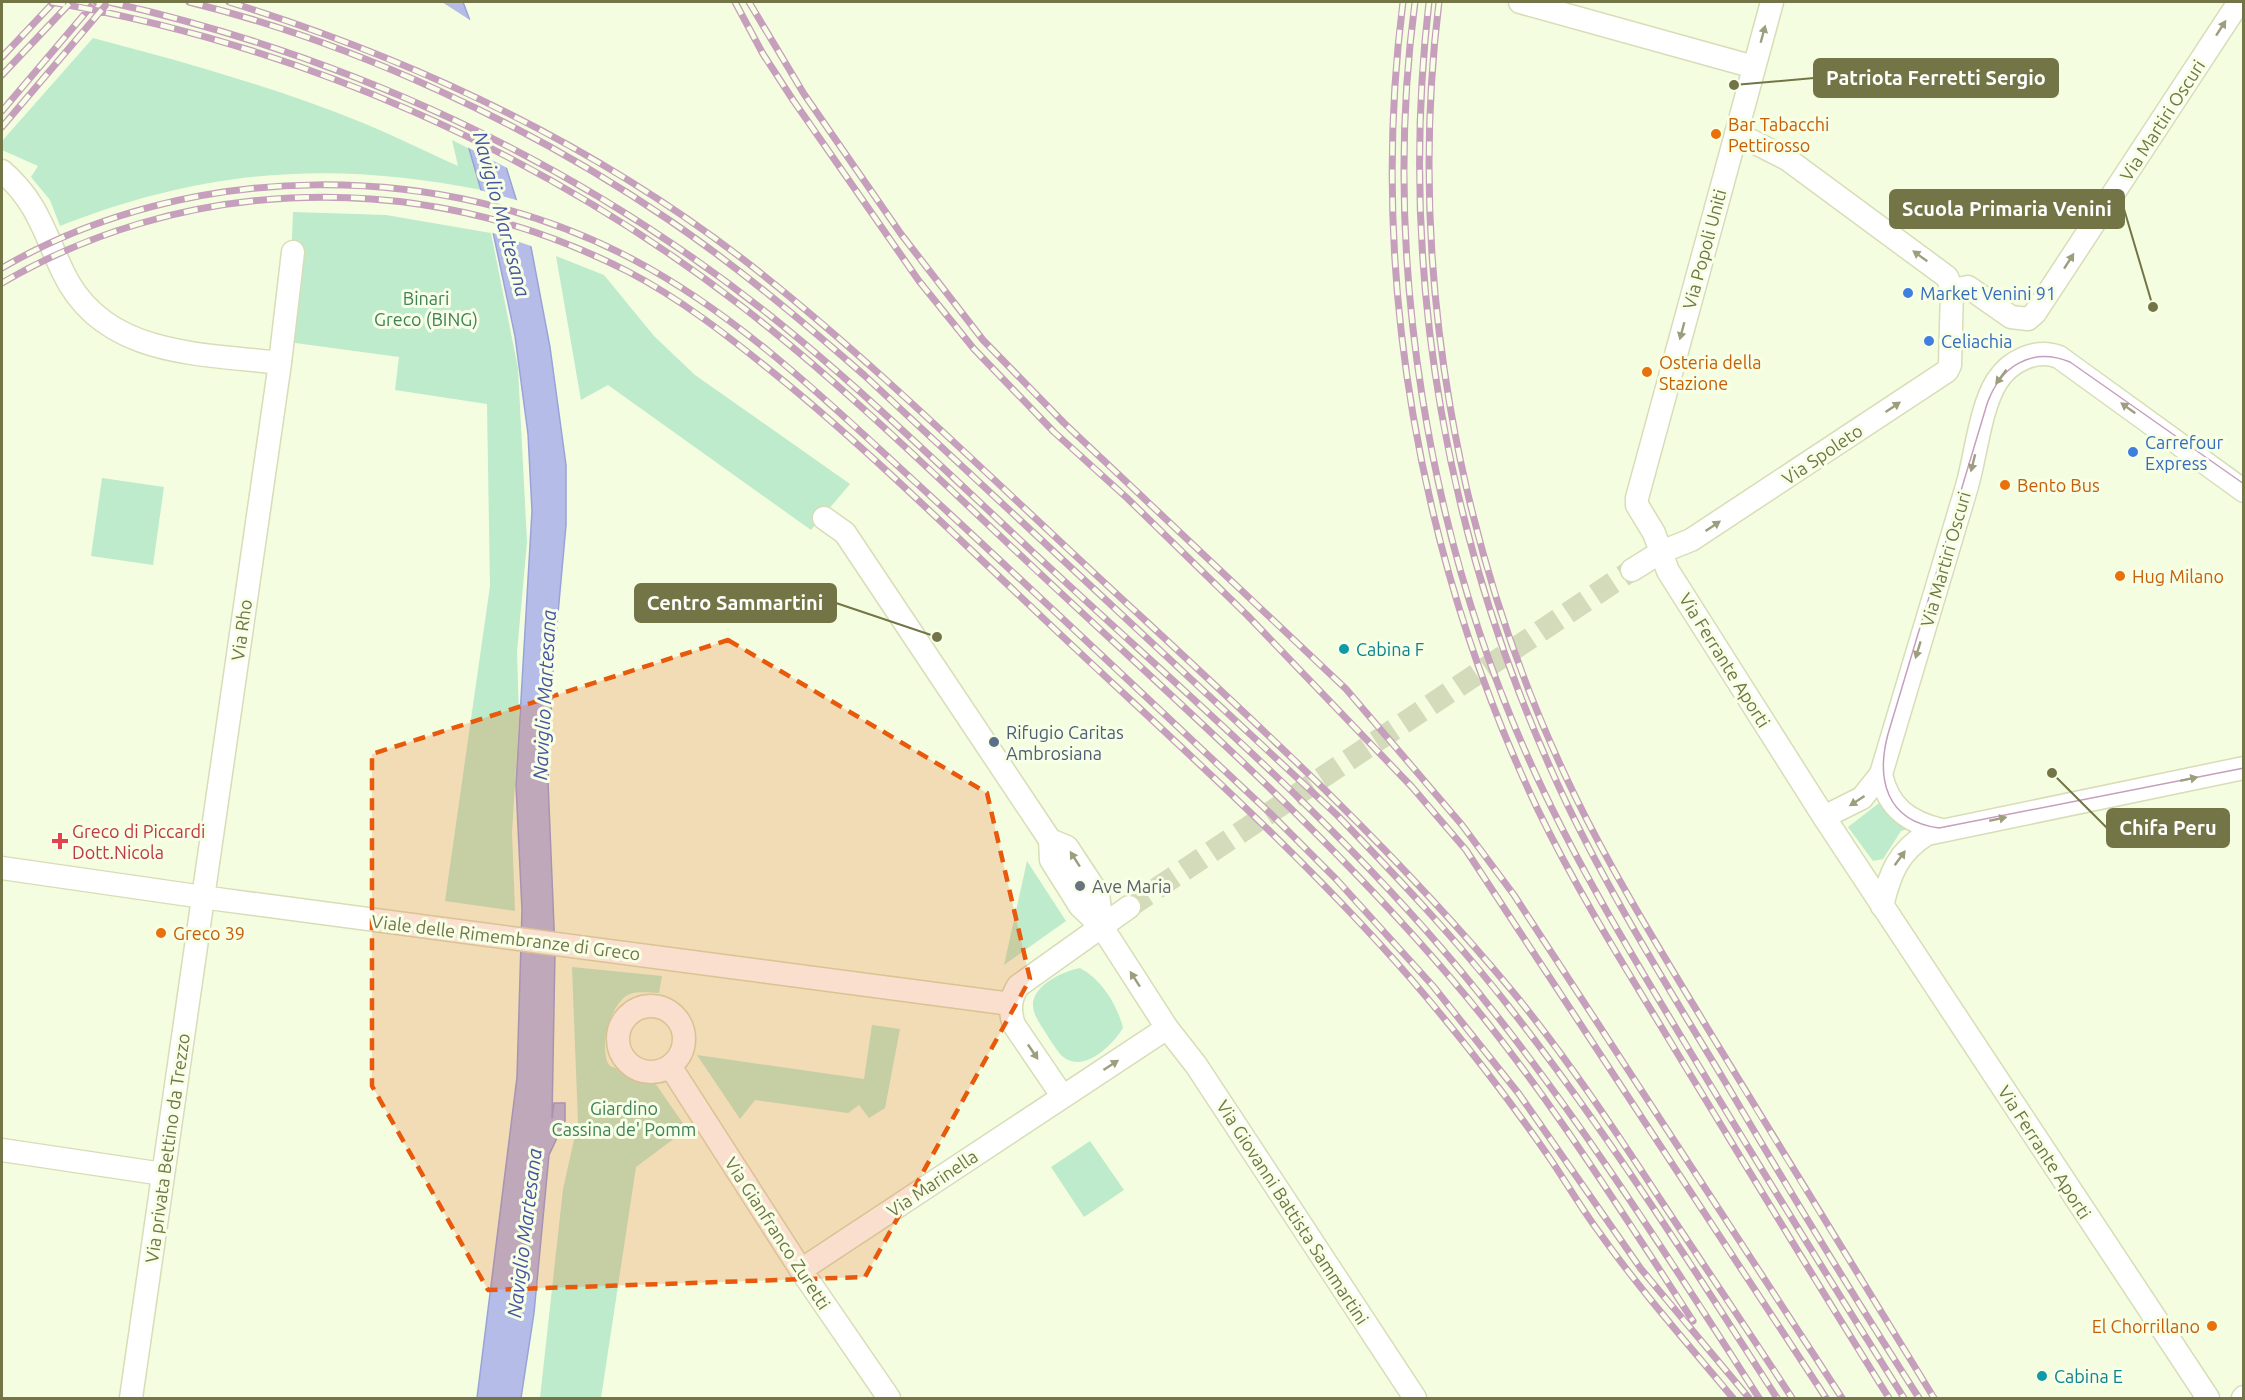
<svg xmlns="http://www.w3.org/2000/svg" width="2245" height="1400" font-family="Ubuntu,sans-serif">
<style>
.green{fill:#beebcb}
.water{fill:#b4bce7;stroke:#99a3da;stroke-width:1.5}
.pier{fill:#f4fde0}
.lines{fill:none;stroke-linecap:round;stroke-linejoin:round}
.minor-tunnel{stroke:#d4dbba;stroke-width:22;stroke-dasharray:22 11;stroke-linecap:butt}
.minor-casing{stroke:#d7ddb6;stroke-width:25}
.minor{stroke:#fff;stroke-width:22}
.tram{stroke:#c69fbd;stroke-width:1.5}
.rail-casing{stroke:#c69fbd;stroke-width:7}
.rail{stroke:#f8ffe7;stroke-width:4.5;stroke-dasharray:14;stroke-linecap:butt}
.oneway{fill:#9d9e7e}
.marked{fill:#e8590c;fill-opacity:0.2;stroke:#e8590c;stroke-width:4.5;stroke-dasharray:12 8;stroke-linejoin:round}
.food-dot{fill:#e8710a;stroke:#f8ffe7;stroke-width:2}
.shop-dot{fill:#3f7fe0;stroke:#f8ffe7;stroke-width:2}
.culture-dot{fill:#0f9aa8;stroke:#f8ffe7;stroke-width:2}
.service-dot{fill:#5c6f8a;stroke:#f8ffe7;stroke-width:2}
.health-dot{fill:#e0444e;stroke:#f8ffe7;stroke-width:2}
.worship-dot{fill:#6b7280;stroke:#f8ffe7;stroke-width:2}
.labels{text-anchor:middle;dominant-baseline:central;stroke-width:6;stroke-linejoin:round;paint-order:stroke}
.street-label{font-size:18px;fill:#737546;stroke:#f8ffe7}
.food-label{font-size:18px;fill:#c56008;stroke:#f8ffe7;text-anchor:start}
.shop-label{font-size:18px;fill:#366cbe;stroke:#f8ffe7;text-anchor:start}
.park-label{font-size:18px;fill:#40815a;stroke:#f8ffe7}
.culture-label{font-size:18px;fill:#0d838f;stroke:#f8ffe7;text-anchor:start}
.service-label{font-size:18px;fill:#4e5e75;stroke:#f8ffe7;text-anchor:start}
.health-label{font-size:18px;fill:#be3a42;stroke:#f8ffe7;text-anchor:start}
.worship-label{font-size:18px;fill:#5b616d;stroke:#f8ffe7;text-anchor:start}
.water-label{font-size:20px;font-style:italic;fill:#47549f;stroke:#f8ffe7}
.leader{fill:none;stroke:#737546;stroke-width:2}
.callout-dot{fill:#737546;stroke:#f8ffe7;stroke-width:2}
.callout{fill:#737546;stroke:#737546;stroke-width:2}
.callout-label{font-size:20px;text-anchor:middle;font-weight:bold;fill:#fff}
</style>
<rect width="100%" height="100%" fill="#f4fde0"/>
<!-- green -->
<path class="green" d="M 93,38 C 184,62 275,87 363,123 C 395,136 427,152 458,166 L 452,140 L 470,149 L 482,190 C 330,160 205,169 60,226 L 50,200 L 31,177 L 38,166 L 2,150 L 2,141 Z
M 293,212 L 386,215 L 491,233 L 518,368 L 527,542 L 517,652 L 519,718 L 512,832 L 515,911 L 445,901 L 490,586 L 487,404 L 395,390 L 399,357 L 288,342 Z
M 556,256 L 604,275 L 654,336 L 695,375 L 850,484 L 811,530 L 608,385 L 581,400 Z
M 102,478 L 164,487 L 153,565 L 91,556 Z
M 1883,800 L 1913,827 L 1901,831 L 1883,859 L 1873,861 L 1848,827 Z
M 1027,861 L 1066,921 L 1004,965 Z
M 572,967 L 662,976 L 659,993 C 651,993 639,991 630,994 C 611,1001 597,1050 610,1066 L 655,1083 L 687,1129 L 636,1167 L 601,1398 L 540,1398 L 563,1189 L 578,1122 Z
M 1080,968 C 1102,980 1117,1004 1123,1028 C 1111,1047 1081,1076 1060,1054 C 1055,1048 1051,1041 1047,1035 C 1041,1025 1034,1017 1033,1006 C 1032,985 1064,971 1080,968 Z
M 872,1025 L 900,1029 L 885,1108 L 869,1118 L 859,1105 L 848,1113 L 755,1100 L 740,1119 L 697,1055 L 864,1079 Z
M 1090,1141 L 1124,1190 L 1084,1217 L 1051,1167 Z"/>
<!-- water -->
<path class="water" d="M 427,2 L 463,2 L 469,18 L 507,170 L 531,247 L 550,347 L 566,465 L 566,525 L 553,669 L 548,781 L 555,951 L 552,1119 L 554,1103 L 565,1103 L 565,1121 L 549,1155 L 534,1313 L 521,1398 L 477,1398 L 517,1077 L 522,910 L 516,785 L 532,511 L 528,434 L 515,336 L 493,232 Z"/>
<!-- pier -->
<path class="pier" d="M 425,2 L 442,2 L 473,22 L 509,169 L 467,147 Z
M 479,190 L 520,201 L 534,247 L 490,232 Z"/>
<g class="lines">
<!-- minor-tunnel -->
<path class="minor-tunnel" d="M 1129,907 L 1632,570"/>
<defs>
<path id="minor" d="M 1520,2 L 1754,67
M 1772,2 L 1637,498 L 1637,505 L 1654,533 L 1668,571 L 1824,817 L 2208,1398
M 2,171 C 37,201 44,232 63,272 C 103,357 199,353 280,363
M 1952,299 L 1959,289 L 1968,287 L 2011,317 L 2028,319 L 2035,313 L 2239,2
M 824,518 L 845,533 L 1050,840 L 1051,860 L 1080,906 L 1102,927 L 1167,1028 L 1196,1065 L 1415,1398
M 1632,570 L 1661,552 L 1691,540 L 1947,371 L 1950,365 L 1952,289 L 1947,277 L 1787,159 L 1736,133
M 1881,774 C 1888,808 1909,822 1941,830
M 1824,817 L 1862,798 L 1881,774 C 1910,678 1939,582 1967,486 C 1976,455 1980,408 1997,381 C 2010,361 2036,348 2059,357 L 2244,491
M 1050,840 L 1067,847 L 1098,894 L 1102,927
M 2,868 L 224,900 L 1011,1004
M 1882,906 C 1890,873 1898,852 1927,834 L 2244,768
M618 1039a33 33 0 1 1 66 0a33 33 0 1 1-66 0Z
M 670,1066 L 801,1270 L 889,1398
M 1063,1097 L 1014,1025 C 1009,1010 1010,999 1018,986 L 1129,907
M 2,1150 L 163,1174
M 801,1270 L 1167,1028
M 131,1398 L 280,363 L 293,252
M 2243,1398 L 2244,1397"/>
</defs>
<!-- minor casing -->
<use href="#minor" class="minor-casing"/>
<!-- minor -->
<use href="#minor" class="minor"/>
<!-- tram -->
<path class="tram" d="M 2244,484 L 2070,362 C 2031,346 2000,367 1987,404 L 1888,734 C 1876,779 1886,821 1939,828 L 2244,768"/>
<defs>
<path id="rail" d="M 51,2 C 301,45 539,151 740,305 C 854,393 957,497 1063,595 C 1195,718 1331,838 1449,976 C 1541,1083 1616,1203 1693,1321
M 109,2 C 349,56 573,160 767,313 C 865,391 955,480 1048,566 C 1188,696 1337,822 1460,970 C 1572,1105 1665,1252 1759,1398
M 189,2 C 355,43 528,124 669,220 C 738,267 801,320 864,375 L 1337,815 C 1397,877 1457,940 1510,1008 C 1607,1132 1692,1266 1777,1398
M 229,2 C 416,60 598,146 753,267 C 862,353 963,451 1065,546 C 1219,690 1378,829 1513,992 C 1567,1058 1615,1130 1662,1202 C 1705,1267 1749,1332 1792,1398
M 735,2 L 763,54 L 793,100 L 919,281 L 974,349 L 1054,432 L 1127,498 L 1248,616 L 1412,787 L 1466,850 L 1826,1398
M 749,2 L 804,94 L 901,234 L 983,340 L 1064,423 L 1346,689 L 1462,825 L 1514,895 L 1842,1398
M 1403,2 C 1368,275 1420,562 1538,810 C 1580,897 1632,978 1682,1061 C 1751,1174 1819,1287 1889,1398
M 1415,2 C 1381,257 1428,542 1536,775 C 1580,870 1634,959 1688,1048 C 1759,1166 1831,1282 1904,1398
M 1429,2 C 1397,275 1448,553 1566,802 C 1612,898 1669,989 1724,1080 C 1787,1187 1852,1294 1919,1398
M 1439,2 C 1406,269 1457,553 1575,796 C 1615,878 1664,956 1711,1034 C 1785,1156 1860,1277 1934,1398
M 2,57 L 54,2
M 2,75 L 71,2
M 2,111 L 93,4
M 2,127 L 105,6
M 2,268 C 189,159 443,158 634,260 C 738,315 826,400 912,479 C 1033,590 1152,703 1272,815 L 1336,879 L 1433,986 L 1519,1094 L 1641,1269 L 1749,1398
M 2,283 C 89,232 189,203 290,198 C 409,192 522,218 627,271 C 681,299 728,336 775,374 C 863,445 943,524 1025,601 C 1155,725 1292,843 1411,979 C 1460,1036 1506,1095 1549,1157 C 1566,1182 1581,1208 1599,1232 C 1640,1290 1688,1344 1733,1398"/>
</defs>
<!-- rail casing -->
<use href="#rail" class="rail-casing"/>
<!-- rail -->
<use href="#rail" class="rail"/>
</g>
<!-- one-way arrows -->
<defs><path id="oneway-solid" d="M-6-.8H1V-3.2L6.5 0L1 3.2V.8H-6Z" transform="scale(1.5)"/></defs>
<g class="oneway">
<use href="#oneway-solid" transform="translate(2221 28) rotate(-57)"/>
<use href="#oneway-solid" transform="translate(1763 34) rotate(-75)"/>
<use href="#oneway-solid" transform="translate(1920 256) rotate(-144)"/>
<use href="#oneway-solid" transform="translate(2069 261) rotate(-57)"/>
<use href="#oneway-solid" transform="translate(1682 331) rotate(105)"/>
<use href="#oneway-solid" transform="translate(2001 377) rotate(127)"/>
<use href="#oneway-solid" transform="translate(1893 407) rotate(-34)"/>
<use href="#oneway-solid" transform="translate(2128 408) rotate(-144)"/>
<use href="#oneway-solid" transform="translate(1973 463) rotate(104)"/>
<use href="#oneway-solid" transform="translate(1713 526) rotate(-34)"/>
<use href="#oneway-solid" transform="translate(1918 650) rotate(107)"/>
<use href="#oneway-solid" transform="translate(2189 779) rotate(-12)"/>
<use href="#oneway-solid" transform="translate(1857 801) rotate(147)"/>
<use href="#oneway-solid" transform="translate(1998 819) rotate(-12)"/>
<use href="#oneway-solid" transform="translate(1900 858) rotate(-54)"/>
<use href="#oneway-solid" transform="translate(1075 859) rotate(-123)"/>
<use href="#oneway-solid" transform="translate(1135 979) rotate(-123)"/>
<use href="#oneway-solid" transform="translate(1033 1052) rotate(56)"/>
<use href="#oneway-solid" transform="translate(1111 1065) rotate(-33)"/>
</g>
<!-- marked area -->
<path class="marked" d="M 728,640 L 987,793 L 1030,979 L 865,1277 L 488,1290 L 372,1086 L 372,754 Z"/>
<!-- markers -->
<g class="food-dot">
<circle cx="1716" cy="134" r="6"/>
<circle cx="1647" cy="372" r="6"/>
<circle cx="2005" cy="485" r="6"/>
<circle cx="2120" cy="576" r="6"/>
<circle cx="161" cy="933" r="6"/>
<circle cx="2212" cy="1326" r="6"/>
</g>
<g class="shop-dot">
<circle cx="1908" cy="293" r="6"/>
<circle cx="1929" cy="341" r="6"/>
<circle cx="2133" cy="452" r="6"/>
</g>
<g class="culture-dot">
<circle cx="1344" cy="649" r="6"/>
<circle cx="2042" cy="1376" r="6"/>
</g>
<circle class="service-dot" cx="994" cy="742" r="6"/>
<path class="health-dot" d="M57 832h6v6h6v6h-6v6h-6v-6h-6v-6h6z"/>
<circle class="worship-dot" cx="1080" cy="886" r="6"/>
<g class="labels">
<!-- street labels -->
<g class="street-label">
<text transform="translate(2162 120) rotate(-57)">Via Martiri Oscuri</text>
<text transform="translate(1704 249) rotate(-75)">Via Popoli Uniti</text>
<text transform="translate(1822 454) rotate(-34)">Via Spoleto</text>
<text transform="translate(1945 559) rotate(-74)">Via Martiri Oscuri</text>
<text transform="translate(241 630) rotate(-82)">Via Rho</text>
<text transform="translate(1725 660) rotate(58)">Via Ferrante Aporti</text>
<text transform="translate(506 937) rotate(7)">Viale delle Rimembranze di Greco</text>
<text transform="translate(167 1148) rotate(-82)">Via privata Bettino da Trezzo</text>
<text transform="translate(2045 1152) rotate(57)">Via Ferrante Aporti</text>
<text transform="translate(932 1183) rotate(-34)">Via Marinella</text>
<text transform="translate(1293 1212) rotate(57)">Via Giovanni Battista Sammartini</text>
<text transform="translate(778 1233) rotate(57)">Via Gianfranco Zuretti</text>
</g>
<!-- food labels -->
<g class="food-label">
<text x="1728" y="124">Bar Tabacchi<tspan x="1728" dy="21">Pettirosso</tspan></text>
<text x="1659" y="362">Osteria della<tspan x="1659" dy="21">Stazione</tspan></text>
<text x="2017" y="485">Bento Bus</text>
<text x="2132" y="576">Hug Milano</text>
<text x="173" y="933">Greco 39</text>
<text x="2200" y="1326" text-anchor="end">El Chorrillano</text>
</g>
<!-- shop labels -->
<g class="shop-label">
<text x="1920" y="293">Market Venini 91</text>
<text x="1941" y="341">Celiachia</text>
<text x="2145" y="442">Carrefour<tspan x="2145" dy="21">Express</tspan></text>
</g>
<!-- park labels -->
<g class="park-label">
<text x="426" y="298">Binari<tspan x="426" dy="21">Greco (BING)</tspan></text>
<text x="624" y="1108">Giardino<tspan x="624" dy="21">Cassina de' Pomm</tspan></text>
</g>
<!-- culture labels -->
<g class="culture-label">
<text x="1356" y="649">Cabina F</text>
<text x="2054" y="1376">Cabina E</text>
</g>
<!-- service labels -->
<g class="service-label">
<text x="1006" y="732">Rifugio Caritas<tspan x="1006" dy="21">Ambrosiana</tspan></text>
</g>
<!-- health labels -->
<g class="health-label">
<text x="72" y="831">Greco di Piccardi<tspan x="72" dy="21">Dott.Nicola</tspan></text>
</g>
<!-- worship labels -->
<g class="worship-label">
<text x="1092" y="886">Ave Maria</text>
</g>
<!-- water labels -->
<g class="water-label">
<text transform="translate(502 214) rotate(75)">Naviglio Martesana</text>
<text transform="translate(544 695) rotate(-87)">Naviglio Martesana</text>
<text transform="translate(524 1233) rotate(-83)">Naviglio Martesana</text>
</g>
</g>
<!-- callouts -->
<path class="leader" d="M1734 85L1814 78M2153 307L2124 209M937 637L836 603M2052 773L2107 828"/>
<g class="callout-dot">
<circle cx="1734" cy="85" r="6"/>
<circle cx="2153" cy="307" r="6"/>
<circle cx="937" cy="637" r="6"/>
<circle cx="2052" cy="773" r="6"/>
</g>
<g class="callout">
<rect x="1814" y="59" width="244" height="38" rx="6"/>
<rect x="1890" y="190" width="234" height="38" rx="6"/>
<rect x="635" y="584" width="201" height="38" rx="6"/>
<rect x="2107" y="809" width="122" height="38" rx="6"/>
</g>
<g class="callout-label">
<text x="1936" y="85">Patriota Ferretti Sergio</text>
<text x="2007" y="216">Scuola Primaria Venini</text>
<text x="735" y="610">Centro Sammartini</text>
<text x="2168" y="835">Chifa Peru</text>
</g>
<!-- border -->
<rect width="2245" height="1400" fill="none" stroke="#737546" stroke-width="6"/>
</svg>
